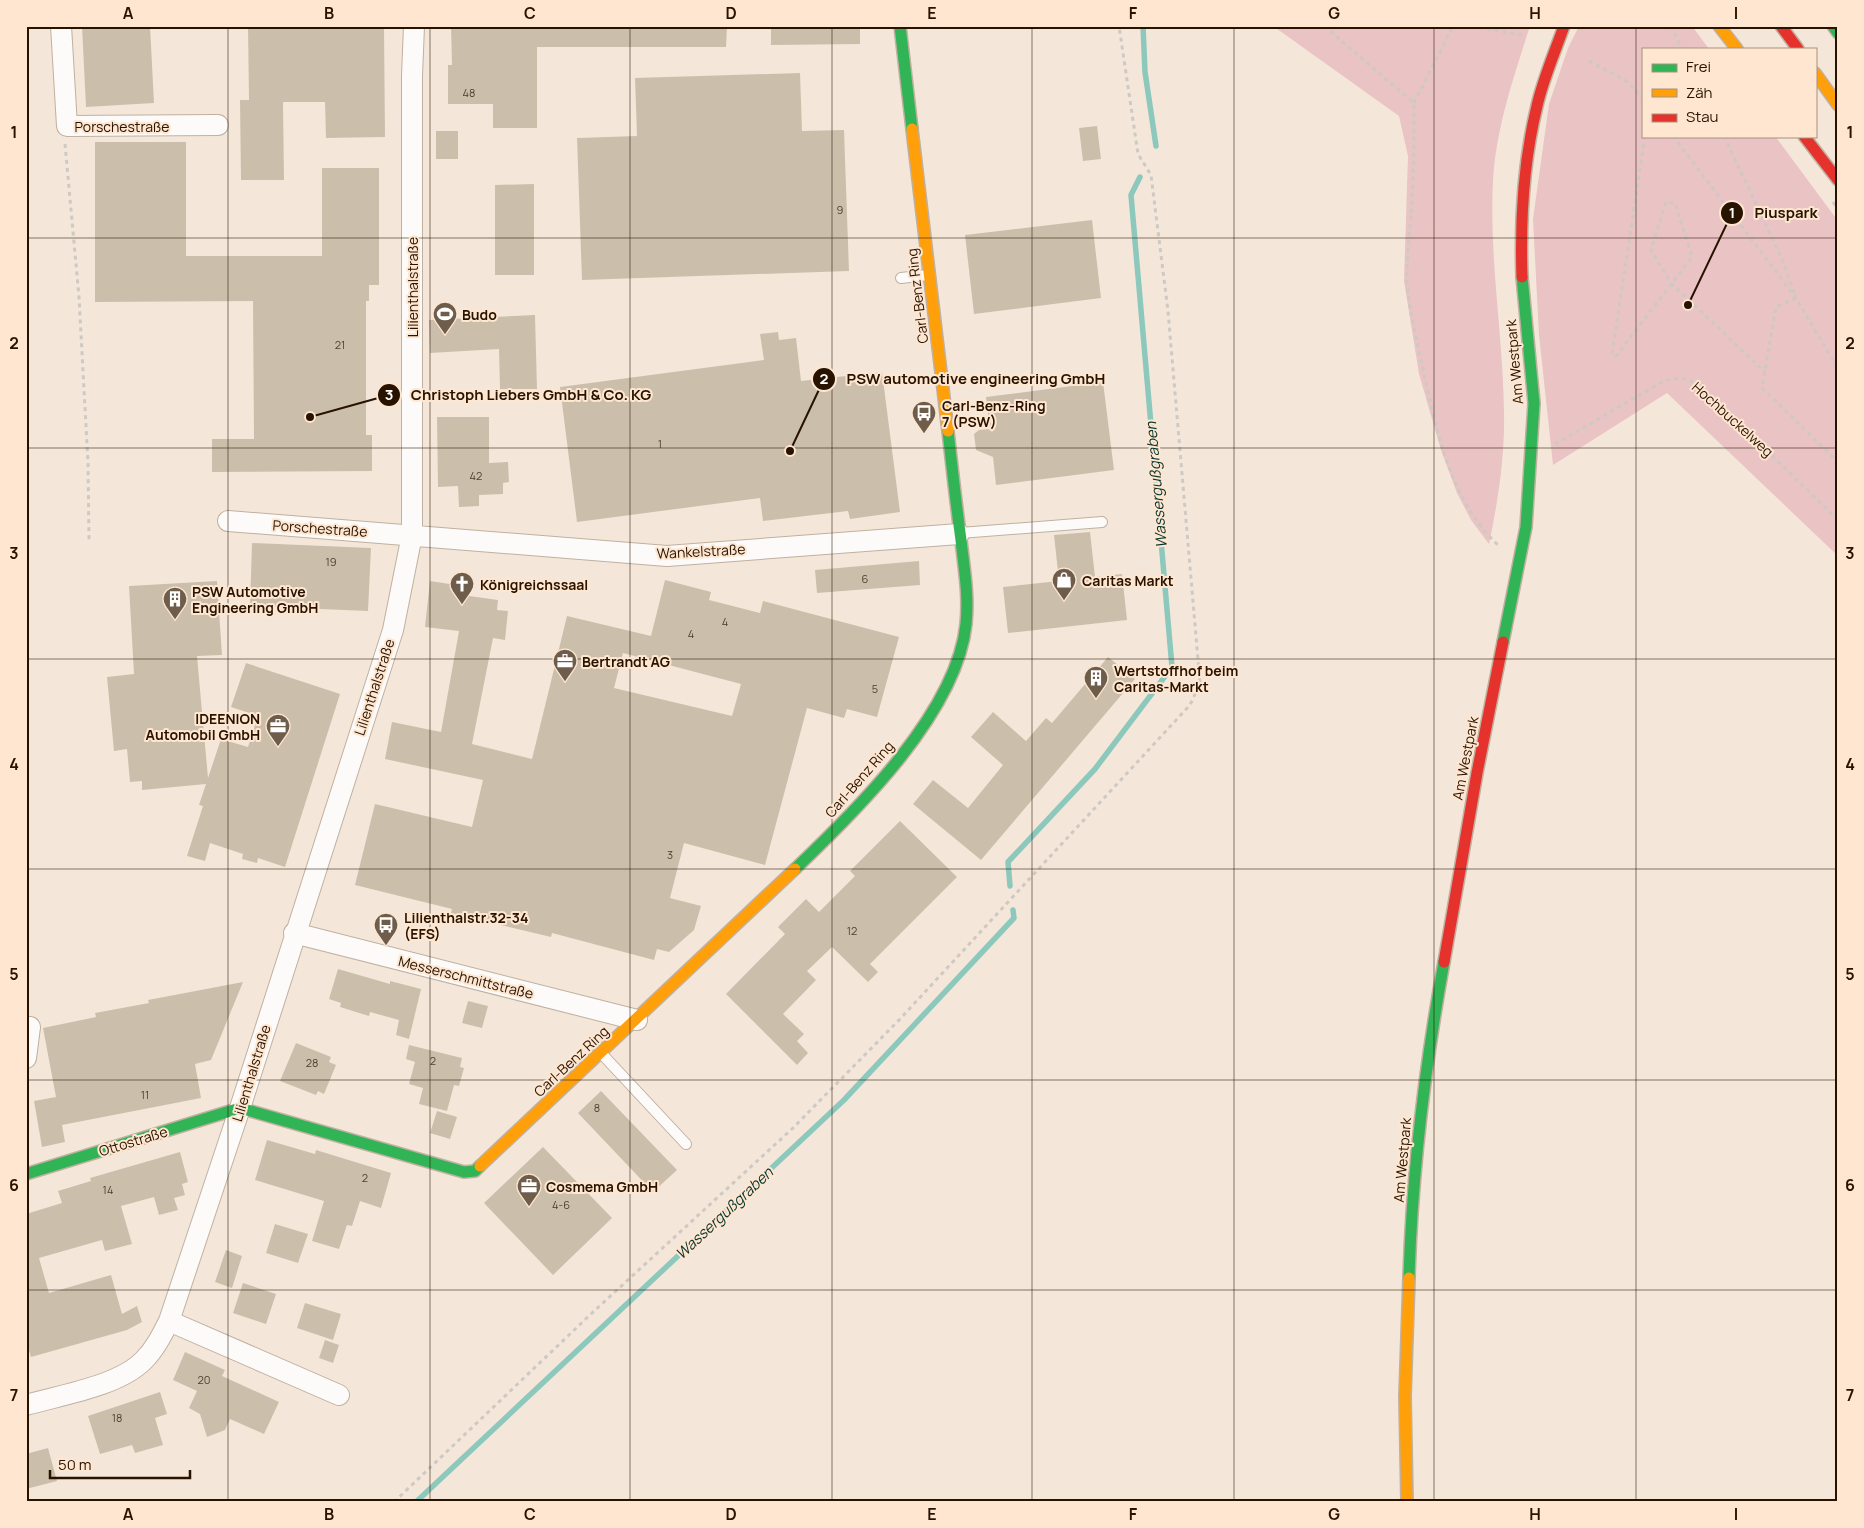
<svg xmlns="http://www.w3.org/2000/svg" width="1864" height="1528" font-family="Manrope,sans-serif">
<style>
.green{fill:#eac3c4}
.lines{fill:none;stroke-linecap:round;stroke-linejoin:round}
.stream{stroke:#8cc8bc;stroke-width:5.5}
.building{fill:#cbbfab;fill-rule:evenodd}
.lane-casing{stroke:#c0b0a0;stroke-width:12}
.street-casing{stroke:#c0b0a0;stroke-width:22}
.fast-casing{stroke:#c0b0a0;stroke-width:14}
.slow-casing{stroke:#c0b0a0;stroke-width:14}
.jam-casing{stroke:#c0b0a0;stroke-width:14}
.path{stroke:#cec9c3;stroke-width:3;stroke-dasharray:4 4;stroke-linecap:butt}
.lane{stroke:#fdfbf9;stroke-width:10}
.street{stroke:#fdfbf9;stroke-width:20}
.fast{stroke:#30b455;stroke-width:11}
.slow{stroke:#ff9f0a;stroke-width:11}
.jam{stroke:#e5322d;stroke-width:11}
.grid{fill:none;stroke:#271300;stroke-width:1;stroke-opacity:0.55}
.labels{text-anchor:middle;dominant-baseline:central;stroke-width:4;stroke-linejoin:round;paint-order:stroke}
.number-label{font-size:11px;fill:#503e2b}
.street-label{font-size:14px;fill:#271300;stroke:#fee6d0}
.poi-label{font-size:14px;font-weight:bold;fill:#271300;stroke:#fee6d0;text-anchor:start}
.water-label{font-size:15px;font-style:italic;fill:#06342f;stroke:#fee6d0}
.leader{fill:none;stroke:#271300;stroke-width:2}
.callout-dot{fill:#271300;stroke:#fee6d0;stroke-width:2}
.mark-label{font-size:15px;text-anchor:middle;font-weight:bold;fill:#fff}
.callout-label{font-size:15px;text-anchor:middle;font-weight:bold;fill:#271300;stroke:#fee6d0;stroke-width:4;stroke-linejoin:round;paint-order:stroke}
.neatline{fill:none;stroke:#271300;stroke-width:2}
.grid-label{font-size:16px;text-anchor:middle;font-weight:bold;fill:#271300}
</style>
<rect width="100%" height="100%" fill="#f4e7da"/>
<!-- green -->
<path class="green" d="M 1273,26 L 1530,26 C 1514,76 1496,128 1493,181 C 1489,258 1503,335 1504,412 C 1505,457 1498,501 1489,544 L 1471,520 L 1457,493 L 1441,450 L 1419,374 L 1404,281 L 1408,156 L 1399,116 Z
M 1579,26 L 1692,26 L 1709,49 L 1643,49 L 1643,136 L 1775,136 L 1838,221 L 1838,556 L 1667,393 L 1553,465 L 1539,335 L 1533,219 L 1549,104 L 1568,48 Z"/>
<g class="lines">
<!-- stream -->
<path class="stream" d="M 1143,26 L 1145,72 L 1156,146
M 1010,886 L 1008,862 L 1095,769 L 1172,667 L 1131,195 L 1140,177
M 416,1502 L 844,1100 L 1014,918 L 1013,910"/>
</g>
<!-- building -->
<path class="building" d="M 82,26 L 150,26 L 154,103 L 86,107 Z
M 248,26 L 279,26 L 279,29 L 384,26 L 385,137 L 326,138 L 325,102 L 283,102 L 284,180 L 241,180 L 240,100 L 249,100 Z
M 451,26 L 727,26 L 726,47 L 537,47 L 537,128 L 493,128 L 493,104 L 448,104 L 448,65 L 452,65 Z
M 771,26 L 860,26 L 860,44 L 771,45 Z
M 800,73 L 802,131 L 844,130 L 849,271 L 582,280 L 577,138 L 637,136 L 635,78 Z
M 1097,126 L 1101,159 L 1083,161 L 1079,128 Z
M 436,131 L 458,131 L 458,159 L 436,159 Z
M 95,142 L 186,142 L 186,256 L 322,256 L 322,168 L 379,168 L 379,285 L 369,285 L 369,301 L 366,301 L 366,435 L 372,435 L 372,471 L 212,472 L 212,439 L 254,439 L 253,301 L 95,302 Z
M 534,184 L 534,275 L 495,275 L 495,185 Z
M 1092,220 L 1101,298 L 974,314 L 965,235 Z
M 535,315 L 537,389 L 500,389 L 499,349 L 430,353 L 429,320 Z
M 778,332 L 779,340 L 796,338 L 801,381 L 882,372 L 900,512 L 850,519 L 848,511 L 763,521 L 760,498 L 577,522 L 560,387 L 764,360 L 760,334 Z
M 1103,382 L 1114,470 L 996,485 L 993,457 L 976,450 L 974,434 L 979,430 L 990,429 L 986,397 Z
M 437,417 L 489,417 L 489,463 L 508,462 L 509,482 L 503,483 L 503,494 L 479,495 L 479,506 L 459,507 L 458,486 L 438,487 Z
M 1090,532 L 1095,577 L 1122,574 L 1127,620 L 1008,633 L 1003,587 L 1059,581 L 1054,535 Z
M 252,543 L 371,548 L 368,611 L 250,606 Z
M 919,561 L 920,585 L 817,593 L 815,570 Z
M 665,580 L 711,592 L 709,600 L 760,613 L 763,601 L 899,637 L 877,717 L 847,709 L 844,718 L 807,708 L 765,865 L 684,843 L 670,898 L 701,906 L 694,930 L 669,952 L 657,949 L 654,960 L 552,933 L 551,937 L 451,913 L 452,909 L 355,885 L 375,804 L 472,827 L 483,780 L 385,759 L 392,722 L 441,732 L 459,631 L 425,627 L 430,581 L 456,585 L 455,594 L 498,600 L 497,610 L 508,611 L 505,640 L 493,638 L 472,744 L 532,759 L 567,616 L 651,636 ZM 623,653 L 741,684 L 732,716 L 614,688 Z
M 217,581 L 222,655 L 197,656 L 208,778 L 221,739 L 248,747 L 258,716 L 231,707 L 246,663 L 340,694 L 285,867 L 258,858 L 257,863 L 242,859 L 243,854 L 210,843 L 205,861 L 187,856 L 203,806 L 199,805 L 206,784 L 142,790 L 142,781 L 130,782 L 127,749 L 114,751 L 107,677 L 134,674 L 129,586 Z
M 1108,657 L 1135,679 L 981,860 L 913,804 L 933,780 L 968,808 L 1003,765 L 971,737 L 993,712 L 1026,741 L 1046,718 L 1052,723 Z
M 900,821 L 957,877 L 870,964 L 878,972 L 868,982 L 832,947 L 807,971 L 816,980 L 783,1014 L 804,1034 L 797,1041 L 808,1053 L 797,1065 L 726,994 L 785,934 L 778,927 L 806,899 L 819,912 L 855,876 L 850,871 Z
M 338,969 L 390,984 L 390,981 L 421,989 L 409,1039 L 396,1035 L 399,1020 L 370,1012 L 369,1016 L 340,1007 L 341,1003 L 329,999 Z
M 243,982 L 211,1060 L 195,1064 L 201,1098 L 62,1125 L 65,1142 L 42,1147 L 34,1101 L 56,1097 L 43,1028 L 96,1017 L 95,1013 L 149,1003 L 148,1000 Z
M 468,1001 L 488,1006 L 482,1028 L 462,1023 Z
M 296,1043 L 331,1057 L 329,1062 L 336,1065 L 324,1094 L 318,1091 L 316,1095 L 280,1081 Z
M 409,1045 L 462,1058 L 460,1067 L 464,1068 L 459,1086 L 454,1085 L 447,1111 L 419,1104 L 423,1088 L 409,1084 L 415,1062 L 406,1059 Z
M 601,1091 L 677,1170 L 653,1192 L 578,1113 Z
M 437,1111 L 457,1117 L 450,1139 L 430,1133 Z
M 267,1140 L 315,1154 L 316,1150 L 391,1173 L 381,1208 L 360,1201 L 352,1226 L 347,1225 L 339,1249 L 312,1241 L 324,1201 L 255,1180 Z
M 543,1147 L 612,1218 L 553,1275 L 484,1203 Z
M 180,1152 L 188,1182 L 182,1184 L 185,1195 L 174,1198 L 178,1210 L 159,1215 L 154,1197 L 121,1206 L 132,1244 L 105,1251 L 102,1240 L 39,1258 L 49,1293 L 111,1275 L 122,1314 L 137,1306 L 142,1322 L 127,1330 L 31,1357 L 26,1341 L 26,1214 L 62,1203 L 58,1191 L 91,1181 L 90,1178 Z
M 275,1224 L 308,1234 L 298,1263 L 266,1253 Z
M 226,1250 L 242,1256 L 232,1288 L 215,1282 Z
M 243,1283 L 276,1294 L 266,1324 L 233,1313 Z
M 305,1303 L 341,1314 L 333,1340 L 297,1328 Z
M 325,1340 L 339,1345 L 333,1363 L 319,1358 Z
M 185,1352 L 225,1370 L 222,1376 L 279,1402 L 264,1434 L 230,1419 L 225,1430 L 207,1437 L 200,1414 L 189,1408 L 197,1391 L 173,1380 Z
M 160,1392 L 167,1414 L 155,1418 L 163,1445 L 135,1453 L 132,1445 L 100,1454 L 88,1416 Z
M 48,1448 L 57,1481 L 26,1489 L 26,1454 Z"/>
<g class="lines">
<defs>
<path id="lane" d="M 901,278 L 928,275
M 960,533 L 1102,522
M 601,1053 L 686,1144"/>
<path id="street" d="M 61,26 L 67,126 L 218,125
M 228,521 L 667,556 L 959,534
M 294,933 L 637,1020
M 26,1058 L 30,1027
M 169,1321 L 339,1395
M 26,1405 C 61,1395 119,1386 144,1360 C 155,1349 162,1335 169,1321 L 240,1108 L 393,630 L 412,535 L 412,76 L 414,26"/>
<path id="fast" d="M 900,26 L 912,129
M 1833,26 L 1838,33
M 1503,642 L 1526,527 L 1534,403 L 1522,277
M 795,869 C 857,810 957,712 966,624 C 969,595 964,568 961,540 C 956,504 952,467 948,431
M 26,1174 L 240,1108 L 464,1172 L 475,1171 L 480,1166
M 1409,1278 C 1412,1172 1425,1066 1444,962"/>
<path id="slow" d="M 1719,26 L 1737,49
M 1815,73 L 1838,105
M 912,129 L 948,431
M 480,1166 L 795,869
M 1407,1502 L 1405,1396 L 1409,1278"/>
<path id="jam" d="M 1781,26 L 1798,49
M 1804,136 L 1838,180
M 1522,277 C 1520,219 1523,163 1537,106 C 1543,79 1555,52 1564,26
M 1444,962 L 1477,773 L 1503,642"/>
</defs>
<!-- lane casing -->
<use href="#lane" class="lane-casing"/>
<!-- street casing -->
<use href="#street" class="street-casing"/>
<!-- fast casing -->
<use href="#fast" class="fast-casing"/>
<!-- slow casing -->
<use href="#slow" class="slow-casing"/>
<!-- jam casing -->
<use href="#jam" class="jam-casing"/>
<!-- path -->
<path class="path" d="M 1324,26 L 1414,103 C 1414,135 1414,167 1412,198 C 1411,226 1406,254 1407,282 C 1409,310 1416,337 1422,364 C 1436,429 1449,499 1499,546
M 1471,26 L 1522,35
M 1671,26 L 1682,49
M 1589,61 L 1625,80 L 1643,98
M 1414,103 L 1453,26
M 1645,136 L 1612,354 L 1616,356 L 1692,257 L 1675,203 L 1666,202 L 1651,250 L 1671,283 L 1765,372
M 1673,136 L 1796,298 L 1838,369
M 1724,136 L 1783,261 L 1795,295
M 65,144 L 79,297 L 88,463 L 89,540
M 1833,202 L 1838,209
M 1796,298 L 1776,307 L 1762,388 L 1838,462
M 1555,444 L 1662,382 C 1681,374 1693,380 1707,392 L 1838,520
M 394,1502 L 592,1313 L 793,1128 L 900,1019 L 1190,705 L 1200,683 L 1168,311 L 1151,175 L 1138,154 L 1119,26"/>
<!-- lane -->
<use href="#lane" class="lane"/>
<!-- street -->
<use href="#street" class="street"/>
<!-- fast -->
<use href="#fast" class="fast"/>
<!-- slow -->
<use href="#slow" class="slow"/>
<!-- jam -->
<use href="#jam" class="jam"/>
</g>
<!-- grid -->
<path class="grid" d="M 228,26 L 228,1502M 430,26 L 430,1502M 630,26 L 630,1502M 832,26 L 832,1502M 1032,26 L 1032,1502M 1234,26 L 1234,1502M 1434,26 L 1434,1502M 1636,26 L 1636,1502M 26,238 L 1838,238M 26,448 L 1838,448M 26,659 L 1838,659M 26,869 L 1838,869M 26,1080 L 1838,1080M 26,1290 L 1838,1290"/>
<!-- icons -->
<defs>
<symbol id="stadium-pin" viewBox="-11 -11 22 30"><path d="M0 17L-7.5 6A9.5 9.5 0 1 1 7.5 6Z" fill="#6f5d4c" stroke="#fee6d0"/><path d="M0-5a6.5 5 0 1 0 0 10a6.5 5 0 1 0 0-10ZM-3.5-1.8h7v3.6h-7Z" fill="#fff"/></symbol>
<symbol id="bus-pin" viewBox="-11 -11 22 30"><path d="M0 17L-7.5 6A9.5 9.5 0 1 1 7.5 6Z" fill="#6f5d4c" stroke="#fee6d0"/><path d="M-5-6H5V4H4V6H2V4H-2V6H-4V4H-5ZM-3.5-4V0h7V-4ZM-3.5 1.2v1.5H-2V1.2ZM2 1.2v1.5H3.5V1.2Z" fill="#fff"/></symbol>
<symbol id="shop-pin" viewBox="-11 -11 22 30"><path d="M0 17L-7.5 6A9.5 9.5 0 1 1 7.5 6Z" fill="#6f5d4c" stroke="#fee6d0"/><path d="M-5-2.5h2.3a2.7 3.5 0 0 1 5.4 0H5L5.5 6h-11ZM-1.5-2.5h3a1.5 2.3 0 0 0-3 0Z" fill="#fff"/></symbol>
<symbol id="church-pin" viewBox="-11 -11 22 30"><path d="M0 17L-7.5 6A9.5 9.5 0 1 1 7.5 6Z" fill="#6f5d4c" stroke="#fee6d0"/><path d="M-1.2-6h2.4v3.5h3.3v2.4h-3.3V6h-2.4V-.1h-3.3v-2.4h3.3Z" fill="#fff"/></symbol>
<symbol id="building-pin" viewBox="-11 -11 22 30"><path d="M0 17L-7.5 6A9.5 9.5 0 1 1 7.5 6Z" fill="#6f5d4c" stroke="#fee6d0"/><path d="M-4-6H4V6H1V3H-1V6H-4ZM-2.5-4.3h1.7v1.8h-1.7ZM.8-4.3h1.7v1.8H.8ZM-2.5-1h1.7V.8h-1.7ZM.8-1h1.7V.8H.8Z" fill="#fff"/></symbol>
<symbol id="office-pin" viewBox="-11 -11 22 30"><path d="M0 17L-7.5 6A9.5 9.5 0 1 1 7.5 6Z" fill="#6f5d4c" stroke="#fee6d0"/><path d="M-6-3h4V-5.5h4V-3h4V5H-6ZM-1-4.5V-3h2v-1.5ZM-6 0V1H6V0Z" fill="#fff"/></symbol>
</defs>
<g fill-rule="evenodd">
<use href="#stadium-pin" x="431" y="300" width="28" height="38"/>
<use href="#bus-pin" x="910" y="399" width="28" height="38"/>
<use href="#shop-pin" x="1050" y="566" width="28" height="38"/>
<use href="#church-pin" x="448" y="570" width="28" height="38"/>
<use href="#building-pin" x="161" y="585" width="28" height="38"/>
<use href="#office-pin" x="551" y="647" width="28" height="38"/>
<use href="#building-pin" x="1082" y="664" width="28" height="38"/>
<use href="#office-pin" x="264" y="712" width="28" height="38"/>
<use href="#bus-pin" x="372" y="911" width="28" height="38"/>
<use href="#office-pin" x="515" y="1172" width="28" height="38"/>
</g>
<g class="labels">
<!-- number labels -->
<g class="number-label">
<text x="469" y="92">48</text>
<text x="840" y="209">9</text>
<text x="340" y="344">21</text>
<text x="660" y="443">1</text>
<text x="476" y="475">42</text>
<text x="331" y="561">19</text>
<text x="865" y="578">6</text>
<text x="725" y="621">4</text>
<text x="691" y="633">4</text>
<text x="875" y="688">5</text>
<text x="670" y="854">3</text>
<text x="852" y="930">12</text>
<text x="433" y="1060">2</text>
<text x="312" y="1062">28</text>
<text x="145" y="1094">11</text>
<text x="597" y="1107">8</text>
<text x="365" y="1177">2</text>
<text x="108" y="1189">14</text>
<text x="561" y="1204">4-6</text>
<text x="204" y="1379">20</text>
<text x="117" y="1417">18</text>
</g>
<!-- street labels -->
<g class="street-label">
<text x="122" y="126">Porschestraße</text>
<text transform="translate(412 287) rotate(-90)">Lilienthalstraße</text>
<text transform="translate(917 296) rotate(-97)">Carl-Benz Ring</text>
<text transform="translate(1514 362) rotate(-95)">Am Westpark</text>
<text transform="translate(1733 419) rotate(42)">Hochbuckelweg</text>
<text transform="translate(320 528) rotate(4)">Porschestraße</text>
<text transform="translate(701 551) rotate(-3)">Wankelstraße</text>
<text transform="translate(374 687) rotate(-72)">Lilienthalstraße</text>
<text transform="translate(1465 758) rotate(-79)">Am Westpark</text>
<text transform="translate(859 779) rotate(-49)">Carl-Benz Ring</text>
<text transform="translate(466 977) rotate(14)">Messerschmittstraße</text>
<text transform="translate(571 1061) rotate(-43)">Carl-Benz Ring</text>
<text transform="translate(251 1073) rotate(-73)">Lilienthalstraße</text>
<text transform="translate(133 1141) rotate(-17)">Ottostraße</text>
<text transform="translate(1402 1160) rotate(-85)">Am Westpark</text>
</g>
<!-- poi labels -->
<g class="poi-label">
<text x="462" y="314">Budo</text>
<text x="942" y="405">Carl-Benz-Ring<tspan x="942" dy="16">7 (PSW)</tspan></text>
<text x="1082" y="580">Caritas Markt</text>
<text x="480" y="584">Königreichssaal</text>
<text x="192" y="591">PSW Automotive<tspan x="192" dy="16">Engineering GmbH</tspan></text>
<text x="582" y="661">Bertrandt AG</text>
<text x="1114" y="670">Wertstoffhof beim<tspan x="1114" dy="16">Caritas-Markt</tspan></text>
<text x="260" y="718" text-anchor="end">IDEENION<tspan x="260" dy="16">Automobil GmbH</tspan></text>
<text x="404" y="917">Lilienthalstr.32-34<tspan x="404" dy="16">(EFS)</tspan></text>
<text x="546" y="1186">Cosmema GmbH</text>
</g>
<!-- water labels -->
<g class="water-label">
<text transform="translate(1156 485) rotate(-95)">Wassergußgraben</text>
<text transform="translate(724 1213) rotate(-43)">Wassergußgraben</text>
</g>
</g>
<!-- callouts -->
<path class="leader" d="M1688 305L1732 213M790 451L824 379M310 417L389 395"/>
<g class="callout-dot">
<circle cx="1688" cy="305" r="5"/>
<circle cx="790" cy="451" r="5"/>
<circle cx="310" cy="417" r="5"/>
<circle cx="1732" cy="213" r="12"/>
<circle cx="824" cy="379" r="12"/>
<circle cx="389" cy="395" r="12"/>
</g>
<g class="mark-label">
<text x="1732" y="218">1</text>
<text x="824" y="384">2</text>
<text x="389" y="400">3</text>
</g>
<g class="callout-label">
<text x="1786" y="218">Piuspark</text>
<text x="976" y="384">PSW automotive engineering GmbH</text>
<text x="531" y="400">Christoph Liebers GmbH &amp; Co. KG</text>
</g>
<!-- border -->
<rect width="1864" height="1528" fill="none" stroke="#fee6d0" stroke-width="55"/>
<!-- legend -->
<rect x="1642" y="48" width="175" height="90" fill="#fee6d0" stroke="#a8927d"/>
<rect x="1652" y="64" width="25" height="8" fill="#30b455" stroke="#a8927d"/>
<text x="1686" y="72" font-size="15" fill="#271300">Frei</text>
<rect x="1652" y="89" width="25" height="8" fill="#ff9f0a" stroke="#a8927d"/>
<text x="1686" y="98" font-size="15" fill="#271300">Zäh</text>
<rect x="1652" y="114" width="25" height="8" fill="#e5322d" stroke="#a8927d"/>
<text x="1686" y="122" font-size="15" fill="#271300">Stau</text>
<!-- scale -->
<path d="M50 1470v8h140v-8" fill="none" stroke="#271300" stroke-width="2.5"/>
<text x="58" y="1470" font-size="15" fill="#271300" stroke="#fee6d0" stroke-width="4" paint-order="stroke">50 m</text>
<rect x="28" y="28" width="1808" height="1472" class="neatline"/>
<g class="grid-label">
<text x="128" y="19">A</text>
<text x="329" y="19">B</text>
<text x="530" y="19">C</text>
<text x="731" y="19">D</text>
<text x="932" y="19">E</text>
<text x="1133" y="19">F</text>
<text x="1334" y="19">G</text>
<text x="1535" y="19">H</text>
<text x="1736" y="19">I</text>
<text x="14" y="138">1</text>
<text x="1850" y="138">1</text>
<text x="14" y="349">2</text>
<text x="1850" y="349">2</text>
<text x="14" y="559">3</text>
<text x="1850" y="559">3</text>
<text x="14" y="770">4</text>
<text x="1850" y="770">4</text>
<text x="14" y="980">5</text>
<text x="1850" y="980">5</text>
<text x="14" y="1191">6</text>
<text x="1850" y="1191">6</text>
<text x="14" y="1401">7</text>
<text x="1850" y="1401">7</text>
<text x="128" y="1520">A</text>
<text x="329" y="1520">B</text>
<text x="530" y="1520">C</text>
<text x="731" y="1520">D</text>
<text x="932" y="1520">E</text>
<text x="1133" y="1520">F</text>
<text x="1334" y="1520">G</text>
<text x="1535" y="1520">H</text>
<text x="1736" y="1520">I</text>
</g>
</svg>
